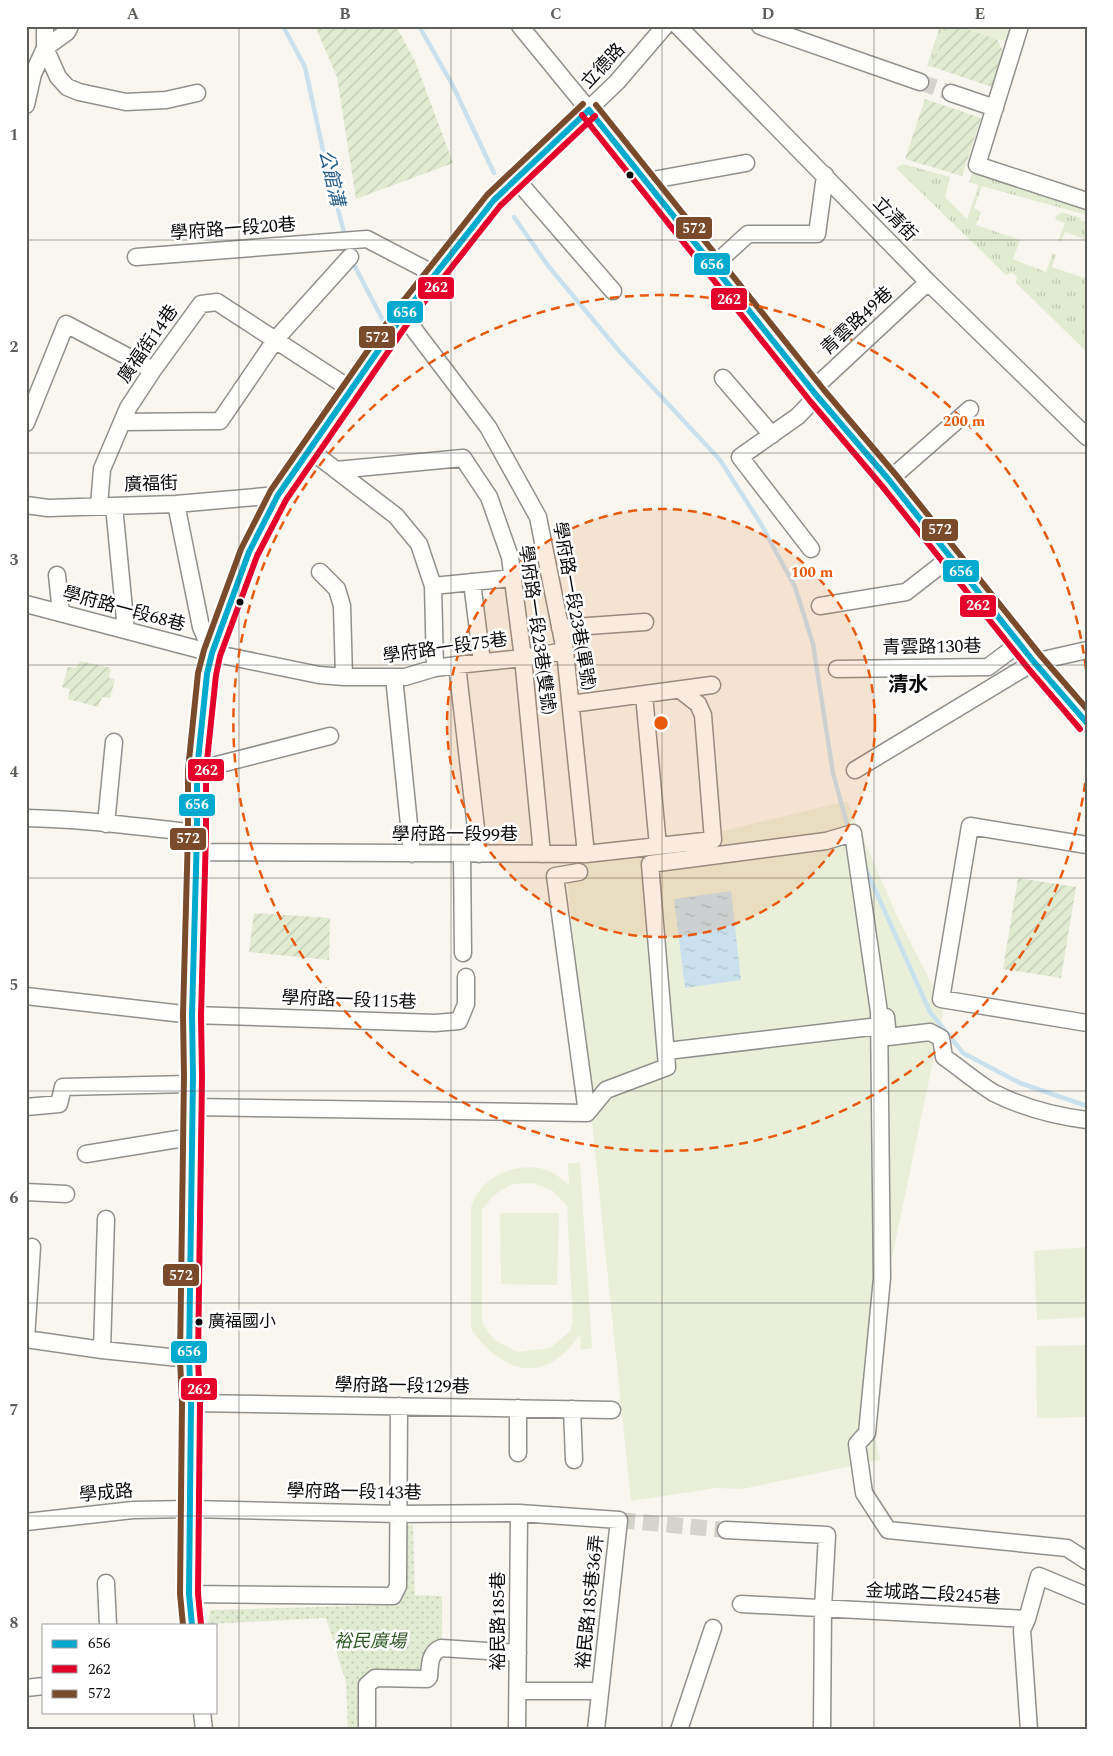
<svg xmlns="http://www.w3.org/2000/svg" width="1113" height="1756" font-family="Spectral,'Noto Sans TC',serif">
<style>
.grass{fill:url(#grass-tufts)}
.park{fill:url(#park-dots)}
.garden{fill:url(#garden-furrows)}
.pitch{fill:#eaefda;fill-rule:evenodd}
.water{fill:url(#water-ripples)}
.lines{fill:none;stroke-linecap:round;stroke-linejoin:round}
.stream{stroke:#cae1ed;stroke-width:4.5}
.minor-tunnel{stroke:#d4d3cc;stroke-width:16;stroke-dasharray:16 8;stroke-linecap:butt}
.minor-casing{stroke:#91908d;stroke-width:19}
.minor{stroke:#fefefc;stroke-width:16}
.bus-1-casing{stroke:#fff;stroke-width:10}
.bus-2-casing{stroke:#fff;stroke-width:10}
.bus-3-casing{stroke:#fff;stroke-width:10}
.bus-1{stroke:#00a9ce;stroke-width:6}
.bus-2{stroke:#e4002b;stroke-width:6}
.bus-3{stroke:#7a4b2a;stroke-width:6}
.grid{fill:none;stroke:#5d5d5a;stroke-width:1;stroke-opacity:0.55}
.ring{fill:none;stroke:#e8590c;stroke-width:2.5;stroke-dasharray:9 6}
.bus-dot{fill:#0a0a0a;stroke:#fff;stroke-width:2}
.labels{text-anchor:middle;dominant-baseline:central;stroke-width:5;stroke-linejoin:round;paint-order:stroke}
.bus-label{font-size:17px;fill:#0a0a0a;stroke:#fff;text-anchor:start}
.street-label{font-size:18px;fill:#0a0a0a;stroke:#fff}
.park-label{font-size:18px;font-style:italic;fill:#2f5924;stroke:#fff}
.water-label{font-size:19px;font-style:italic;fill:#255e8b;stroke:#fff}
.quarter-label{font-size:20px;font-weight:bold;fill:#0a0a0a;stroke:#fff}
.centre{fill:#e8590c;stroke:#fff;stroke-width:2.5}
.ring-label{font-size:15px;text-anchor:middle;font-weight:bold;fill:#e8590c;stroke:#fff;stroke-width:5;stroke-linejoin:round;paint-order:stroke}
.line-badge{stroke:#fff;stroke-width:2}
.badge-label{font-size:14px;text-anchor:middle;font-weight:bold;fill:#fff}
.neatline{fill:none;stroke:#5d5d5a;stroke-width:2}
.grid-label{font-size:16px;text-anchor:middle;font-weight:bold;fill:#5d5d5a}
</style>
<defs>
<pattern id="grass-tufts" width="24" height="20" patternUnits="userSpaceOnUse" patternTransform="scale(1.25)"><rect width="24" height="20" fill="#e1ebd1"/><path d="M3 7l-1-3M5 7V3M7 7l1-3M15 17l-1-3M17 17v-4M19 17l1-3" fill="none" stroke="#c0c8b2"/></pattern>
<pattern id="park-dots" width="8" height="8" patternUnits="userSpaceOnUse" patternTransform="scale(1.25)"><rect width="8" height="8" fill="#e1ebd1"/><path d="M2 2h.1M6 6h.1" fill="none" stroke="#c0c8b2" stroke-width="1.8" stroke-linecap="round"/></pattern>
<pattern id="garden-furrows" width="10" height="10" patternUnits="userSpaceOnUse" patternTransform="scale(1.25)"><rect width="10" height="10" fill="#e1ebd1"/><path d="M-1 1l2-2M0 10L10 0M9 11l2-2" fill="none" stroke="#c0c8b2"/></pattern>
<pattern id="water-ripples" width="26" height="14" patternUnits="userSpaceOnUse" patternTransform="scale(1.25)"><rect width="26" height="14" fill="#cae1ed"/><path d="M2 4q2-2 4 0t4 0M15 11q2-2 4 0t4 0" fill="none" stroke="#acc0ca"/></pattern>
</defs>
<rect width="100%" height="100%" fill="#f8f6ee"/>
<!-- grass -->
<path class="grass" d="M 940,26 L 946,26 L 933,67 L 927,66 Z
M 903,164 L 950,177 L 945,197 L 967,219 L 979,185 L 969,182 L 973,171 L 1087,208 L 1087,215 L 982,186 L 974,208 L 981,212 L 976,225 L 1020,240 L 1013,259 L 1046,272 L 1053,253 L 1056,255 L 1052,267 L 1087,279 L 1087,352 L 1016,283 L 1017,277 L 1012,272 L 1006,275 L 896,168 Z
M 1062,212 L 1081,218 L 1080,220 L 1087,222 L 1087,240 L 1065,232 L 1061,242 L 1058,241 L 1065,223 L 1055,219 L 1056,216 Z"/>
<!-- park -->
<path class="park" d="M 413,1525 L 415,1595 L 442,1596 L 442,1645 L 426,1674 L 364,1676 L 366,1730 L 348,1730 L 346,1682 L 326,1618 L 208,1624 L 210,1610 L 400,1605 L 402,1526 Z"/>
<!-- garden -->
<path class="garden" d="M 315,26 L 396,26 L 415,61 L 453,163 L 356,199 L 337,77 Z
M 946,26 L 959,26 L 997,39 L 1003,51 L 992,87 L 933,67 Z
M 925,99 L 981,118 L 962,176 L 905,159 Z
M 80,661 L 111,668 L 109,678 L 115,679 L 110,698 L 102,697 L 98,707 L 68,699 L 70,689 L 62,687 L 68,667 L 76,668 Z
M 1018,878 L 1076,887 L 1061,978 L 1003,969 Z
M 254,913 L 330,918 L 329,960 L 249,952 Z"/>
<!-- pitch -->
<path class="pitch" d="M 959,26 L 1012,26 L 1006,42 Z
M 847,801 L 896,914 L 944,1008 L 885,1291 L 871,1417 L 880,1460 L 742,1489 L 716,1488 L 631,1501 L 566,869 Z
M 568,1163 L 580,1163 L 592,1348 L 581,1350 L 580,1334 C 546,1386 503,1374 471,1329 L 471,1207 C 473,1203 475,1197 478,1193 C 492,1172 522,1162 547,1170 C 555,1173 562,1179 569,1185 ZM 533,1183 L 553,1191 L 567,1206 L 573,1321 L 570,1331 L 550,1348 L 518,1352 L 496,1341 L 487,1331 L 482,1321 L 482,1210 L 494,1195 L 512,1184 Z
M 500,1213 L 559,1213 L 557,1285 L 501,1284 Z
M 1087,1247 L 1087,1317 L 1037,1320 L 1034,1251 Z
M 1087,1345 L 1087,1417 L 1037,1418 L 1036,1346 Z"/>
<!-- water -->
<path class="water" d="M 731,891 L 741,980 L 685,988 L 674,899 Z"/>
<g class="lines">
<!-- stream -->
<path class="stream" d="M 283,26 L 305,67 L 326,164 L 345,236
M 419,26 L 452,84 L 494,173
M 514,217 L 549,267 L 620,352 L 720,460 L 761,524 L 795,587 L 813,644 L 833,773 L 849,831
M 352,261 L 387,328
M 864,865 L 930,1012 L 963,1053 L 1020,1083 L 1087,1106"/>
<!-- minor-tunnel -->
<path class="minor-tunnel" d="M 920,82 L 951,93
M 619,1520 L 726,1530"/>
<defs>
<path id="minor" d="M 70,26 L 67,32 L 45,48 L 58,77 L 67,87 L 79,92 L 126,102 L 166,100 L 197,93
M 520,26 L 647,181 L 817,396 L 889,480 L 1034,662 L 1087,723
M 678,26 L 928,282 L 1087,437
M 760,26 L 920,82
M 1020,26 L 977,165 L 1087,201
M 951,93 L 995,108
M 26,105 L 33,74 L 45,48 L 45,26
M 515,178 L 613,291
M 647,181 L 746,163
M 136,257 L 367,239 L 436,275
M 713,266 L 748,234 L 817,234 L 825,175
M 403,315 L 488,427 L 538,517 L 565,651 L 586,854
M 723,378 L 772,435
M 812,390 L 928,282
M 122,422 L 220,421 L 276,339 L 350,257
M 26,423 L 66,324 L 153,370
M 310,450 L 396,516 L 419,544 L 433,586 L 435,668
M 336,470 L 463,458 L 489,497 L 510,557 L 523,658 L 542,854
M 889,480 L 970,409
M 176,504 L 201,627 L 212,653
M 26,505 L 48,508 L 176,504 L 278,495
M 99,506 L 102,469 L 128,408 L 153,370 L 201,304 L 217,302 L 352,390
M 114,506 L 126,630
M 811,549 L 740,457 L 798,416 L 817,396
M 320,572 L 337,589 L 342,606 L 344,677
M 57,575 L 61,613
M 472,582 L 482,662
M 433,586 L 513,578
M 26,604 L 212,653 L 319,675 L 344,677 L 405,677 L 435,668 L 457,665 L 523,658 L 565,651
M 820,606 L 906,592 L 951,557
M 560,628 L 645,622
M 457,665 L 479,854
M 837,669 L 988,667 L 1020,643
M 394,677 L 412,854
M 644,695 L 658,846
M 571,704 L 712,685
M 197,770 L 330,736
M 855,770 L 1034,662 L 1087,650
M 26,818 C 83,819 140,827 197,833
M 106,824 L 114,742
M 1087,845 L 970,826 L 941,999 L 1087,1023
M 197,852 L 586,854 L 713,840 L 703,715 L 698,704 L 680,690
M 462,854 L 463,953
M 579,872 L 555,876 L 587,1113
M 26,996 L 192,1015 L 435,1023 L 459,1021 L 466,1004 L 466,977
M 886,1017 L 888,1037 L 930,1032 L 941,1038 L 944,1057 C 960,1068 977,1083 994,1093 C 1024,1108 1054,1116 1087,1120
M 667,1051 L 879,1026
M 26,1107 L 59,1104 L 63,1087 L 189,1084
M 192,1107 L 587,1113
M 587,1113 L 606,1090 L 667,1067 L 650,864 L 826,841 L 853,833 L 879,1012 L 882,1278 L 867,1433 L 857,1444 L 864,1493 L 888,1530 L 1067,1548 L 1087,1561
M 86,1154 L 178,1139 L 192,1140
M 26,1192 L 66,1194
M 26,1339 L 102,1350 L 189,1359
M 26,1339 L 32,1247
M 102,1350 L 106,1219
M 191,1403 L 612,1410
M 518,1408 L 518,1453
M 572,1409 L 574,1460
M 26,1522 L 133,1510 L 189,1509 L 398,1514 L 519,1513 L 619,1520 L 596,1730
M 726,1530 L 827,1535 L 823,1608 L 822,1730
M 106,1583 L 108,1625
M 189,1594 L 393,1596 L 398,1586 L 399,1406
M 741,1604 L 1027,1619 L 1039,1576 L 1087,1596
M 1027,1619 L 1022,1630 L 1029,1730
M 192,1625 L 189,1594 L 191,1403 L 189,1359 L 193,1076 L 192,1015 L 197,833 L 197,770 L 207,674 L 226,612 L 249,552 L 278,495 L 403,315 L 494,200 L 617,82 L 665,26
M 26,1688 L 44,1686
M 518,1691 L 600,1691
M 202,1712 L 204,1730
M 367,1730 L 367,1685 L 375,1678 L 427,1679 L 429,1677 C 430,1665 429,1653 441,1648 L 518,1653
M 517,1730 L 519,1513
M 679,1730 L 713,1628"/>
</defs>
<!-- minor casing -->
<use href="#minor" class="minor-casing"/>
<!-- minor -->
<use href="#minor" class="minor"/>
<defs>
<path id="bus-1" d="M 589,110 L 817,396 L 889,480 L 1034,662 L 1087,723
M 192,1625 L 189,1594 L 191,1403 L 189,1359 L 193,1076 L 192,1015 L 197,833 L 197,770 L 207,674 L 212,653 L 249,552 L 278,495 L 403,315 L 494,200 L 589,110"/>
<path id="bus-2" d="M 582,115 L 810,401 L 882,486 L 1027,667 L 1080,729
M 201,1624 L 198,1594 L 200,1403 L 198,1359 L 202,1076 L 201,1015 L 206,833 L 206,770 L 216,675 L 220,656 L 257,556 L 286,500 L 410,320 L 500,206 L 595,116"/>
<path id="bus-3" d="M 596,105 L 824,390 L 896,475 L 1041,656 L 1087,709
M 183,1625 L 180,1594 L 182,1403 L 180,1359 L 184,1076 L 183,1015 L 188,833 L 188,770 L 198,673 L 204,650 L 241,549 L 271,490 L 396,310 L 487,195 L 583,104"/>
</defs>
<!-- bus-1 casing -->
<use href="#bus-1" class="bus-1-casing"/>
<!-- bus-2 casing -->
<use href="#bus-2" class="bus-2-casing"/>
<!-- bus-3 casing -->
<use href="#bus-3" class="bus-3-casing"/>
<!-- bus-1 -->
<use href="#bus-1" class="bus-1"/>
<!-- bus-2 -->
<use href="#bus-2" class="bus-2"/>
<!-- bus-3 -->
<use href="#bus-3" class="bus-3"/>
</g>
<!-- grid -->
<path class="grid" d="M 239,26 L 239,1730M 451,26 L 451,1730M 662,26 L 662,1730M 874,26 L 874,1730M 26,240 L 1087,240M 26,453 L 1087,453M 26,665 L 1087,665M 26,878 L 1087,878M 26,1091 L 1087,1091M 26,1303 L 1087,1303M 26,1516 L 1087,1516"/>
<!-- distance rings -->
<circle cx="661" cy="723" r="214" fill="#e8590c" fill-opacity=".12"/>
<g class="ring">
<circle cx="661" cy="723" r="214"/>
<path d="M1087 768A428 428 0 1 1 1087 678"/>
</g>
<!-- markers -->
<g class="bus-dot">
<circle cx="630" cy="175" r="4.5"/>
<circle cx="240" cy="602" r="4.5"/>
<circle cx="199" cy="1322" r="4.5"/>
</g>
<g class="labels">
<!-- bus labels -->
<g class="bus-label">
<text x="208" y="1322">廣福國小</text>
</g>
<!-- street labels -->
<g class="street-label">
<text transform="translate(603 66) rotate(-47)">立德路</text>
<text transform="translate(895 219) rotate(46)">立清街</text>
<text transform="translate(233 229) rotate(-4)">學府路一段20巷</text>
<text transform="translate(857 321) rotate(-43)">青雲路49巷</text>
<text transform="translate(148 344) rotate(-55)">廣福街14巷</text>
<text transform="translate(151 484) rotate(-2)">廣福街</text>
<text transform="translate(574 606) rotate(80)">學府路一段23巷(單號)</text>
<text transform="translate(124 609) rotate(15)">學府路一段68巷</text>
<text transform="translate(537 630) rotate(82)">學府路一段23巷(雙號)</text>
<text transform="translate(932 647) rotate(-1)">青雲路130巷</text>
<text transform="translate(445 648) rotate(-8)">學府路一段75巷</text>
<text x="455" y="834">學府路一段99巷</text>
<text transform="translate(349 1000) rotate(2)">學府路一段115巷</text>
<text transform="translate(402 1386) rotate(1)">學府路一段129巷</text>
<text transform="translate(354 1492) rotate(1)">學府路一段143巷</text>
<text transform="translate(106 1493) rotate(-5)">學成路</text>
<text transform="translate(933 1594) rotate(3)">金城路二段245巷</text>
<text transform="translate(590 1602) rotate(-84)">裕民路185巷36弄</text>
<text transform="translate(498 1621) rotate(-90)">裕民路185巷</text>
</g>
<!-- park labels -->
<g class="park-label">
<text x="370" y="1641">裕民廣場</text>
</g>
<!-- water labels -->
<g class="water-label">
<text transform="translate(331 178) rotate(77)">公館溝</text>
</g>
<!-- quarter labels -->
<g class="quarter-label">
<text x="908" y="685">清水</text>
</g>
</g>
<circle cx="661" cy="723" r="8" class="centre"/>
<g class="ring-label">
<text x="964" y="426">200 m</text>
<text x="812" y="577">100 m</text>
</g>
<g class="line-badge">
<rect x="675" y="216" width="38" height="24" rx="5" fill="#7a4b2a"/>
<rect x="693" y="252" width="38" height="24" rx="5" fill="#00a9ce"/>
<rect x="417" y="276" width="38" height="24" rx="5" fill="#e4002b"/>
<rect x="710" y="287" width="38" height="24" rx="5" fill="#e4002b"/>
<rect x="386" y="300" width="38" height="24" rx="5" fill="#00a9ce"/>
<rect x="358" y="325" width="38" height="24" rx="5" fill="#7a4b2a"/>
<rect x="921" y="518" width="38" height="24" rx="5" fill="#7a4b2a"/>
<rect x="942" y="559" width="38" height="24" rx="5" fill="#00a9ce"/>
<rect x="959" y="594" width="38" height="24" rx="5" fill="#e4002b"/>
<rect x="187" y="758" width="38" height="24" rx="5" fill="#e4002b"/>
<rect x="178" y="793" width="38" height="24" rx="5" fill="#00a9ce"/>
<rect x="169" y="827" width="38" height="24" rx="5" fill="#7a4b2a"/>
<rect x="162" y="1263" width="38" height="24" rx="5" fill="#7a4b2a"/>
<rect x="170" y="1340" width="38" height="24" rx="5" fill="#00a9ce"/>
<rect x="180" y="1377" width="38" height="24" rx="5" fill="#e4002b"/>
</g>
<g class="badge-label">
<text x="694" y="233">572</text>
<text x="712" y="269">656</text>
<text x="436" y="292">262</text>
<text x="729" y="304">262</text>
<text x="405" y="317">656</text>
<text x="377" y="342">572</text>
<text x="940" y="534">572</text>
<text x="961" y="576">656</text>
<text x="978" y="610">262</text>
<text x="206" y="775">262</text>
<text x="197" y="809">656</text>
<text x="188" y="843">572</text>
<text x="181" y="1280">572</text>
<text x="189" y="1356">656</text>
<text x="199" y="1394">262</text>
</g>
<!-- border -->
<rect width="1113" height="1756" fill="none" stroke="#ffffff" stroke-width="55"/>
<!-- legend -->
<rect x="42" y="1624" width="175" height="90" fill="#ffffff" stroke="#9d9d9d"/>
<rect x="52" y="1640" width="25" height="8" fill="#00a9ce" stroke="#9d9d9d"/>
<text x="88" y="1648" font-size="15" fill="#0a0a0a">656</text>
<rect x="52" y="1665" width="25" height="8" fill="#e4002b" stroke="#9d9d9d"/>
<text x="88" y="1674" font-size="15" fill="#0a0a0a">262</text>
<rect x="52" y="1690" width="25" height="8" fill="#7a4b2a" stroke="#9d9d9d"/>
<text x="88" y="1698" font-size="15" fill="#0a0a0a">572</text>
<rect x="28" y="28" width="1058" height="1700" class="neatline"/>
<g class="grid-label">
<text x="133" y="19">A</text>
<text x="345" y="19">B</text>
<text x="556" y="19">C</text>
<text x="768" y="19">D</text>
<text x="980" y="19">E</text>
<text x="14" y="140">1</text>
<text x="14" y="352">2</text>
<text x="14" y="565">3</text>
<text x="14" y="777">4</text>
<text x="14" y="990">5</text>
<text x="14" y="1203">6</text>
<text x="14" y="1415">7</text>
<text x="14" y="1628">8</text>
</g>
</svg>
